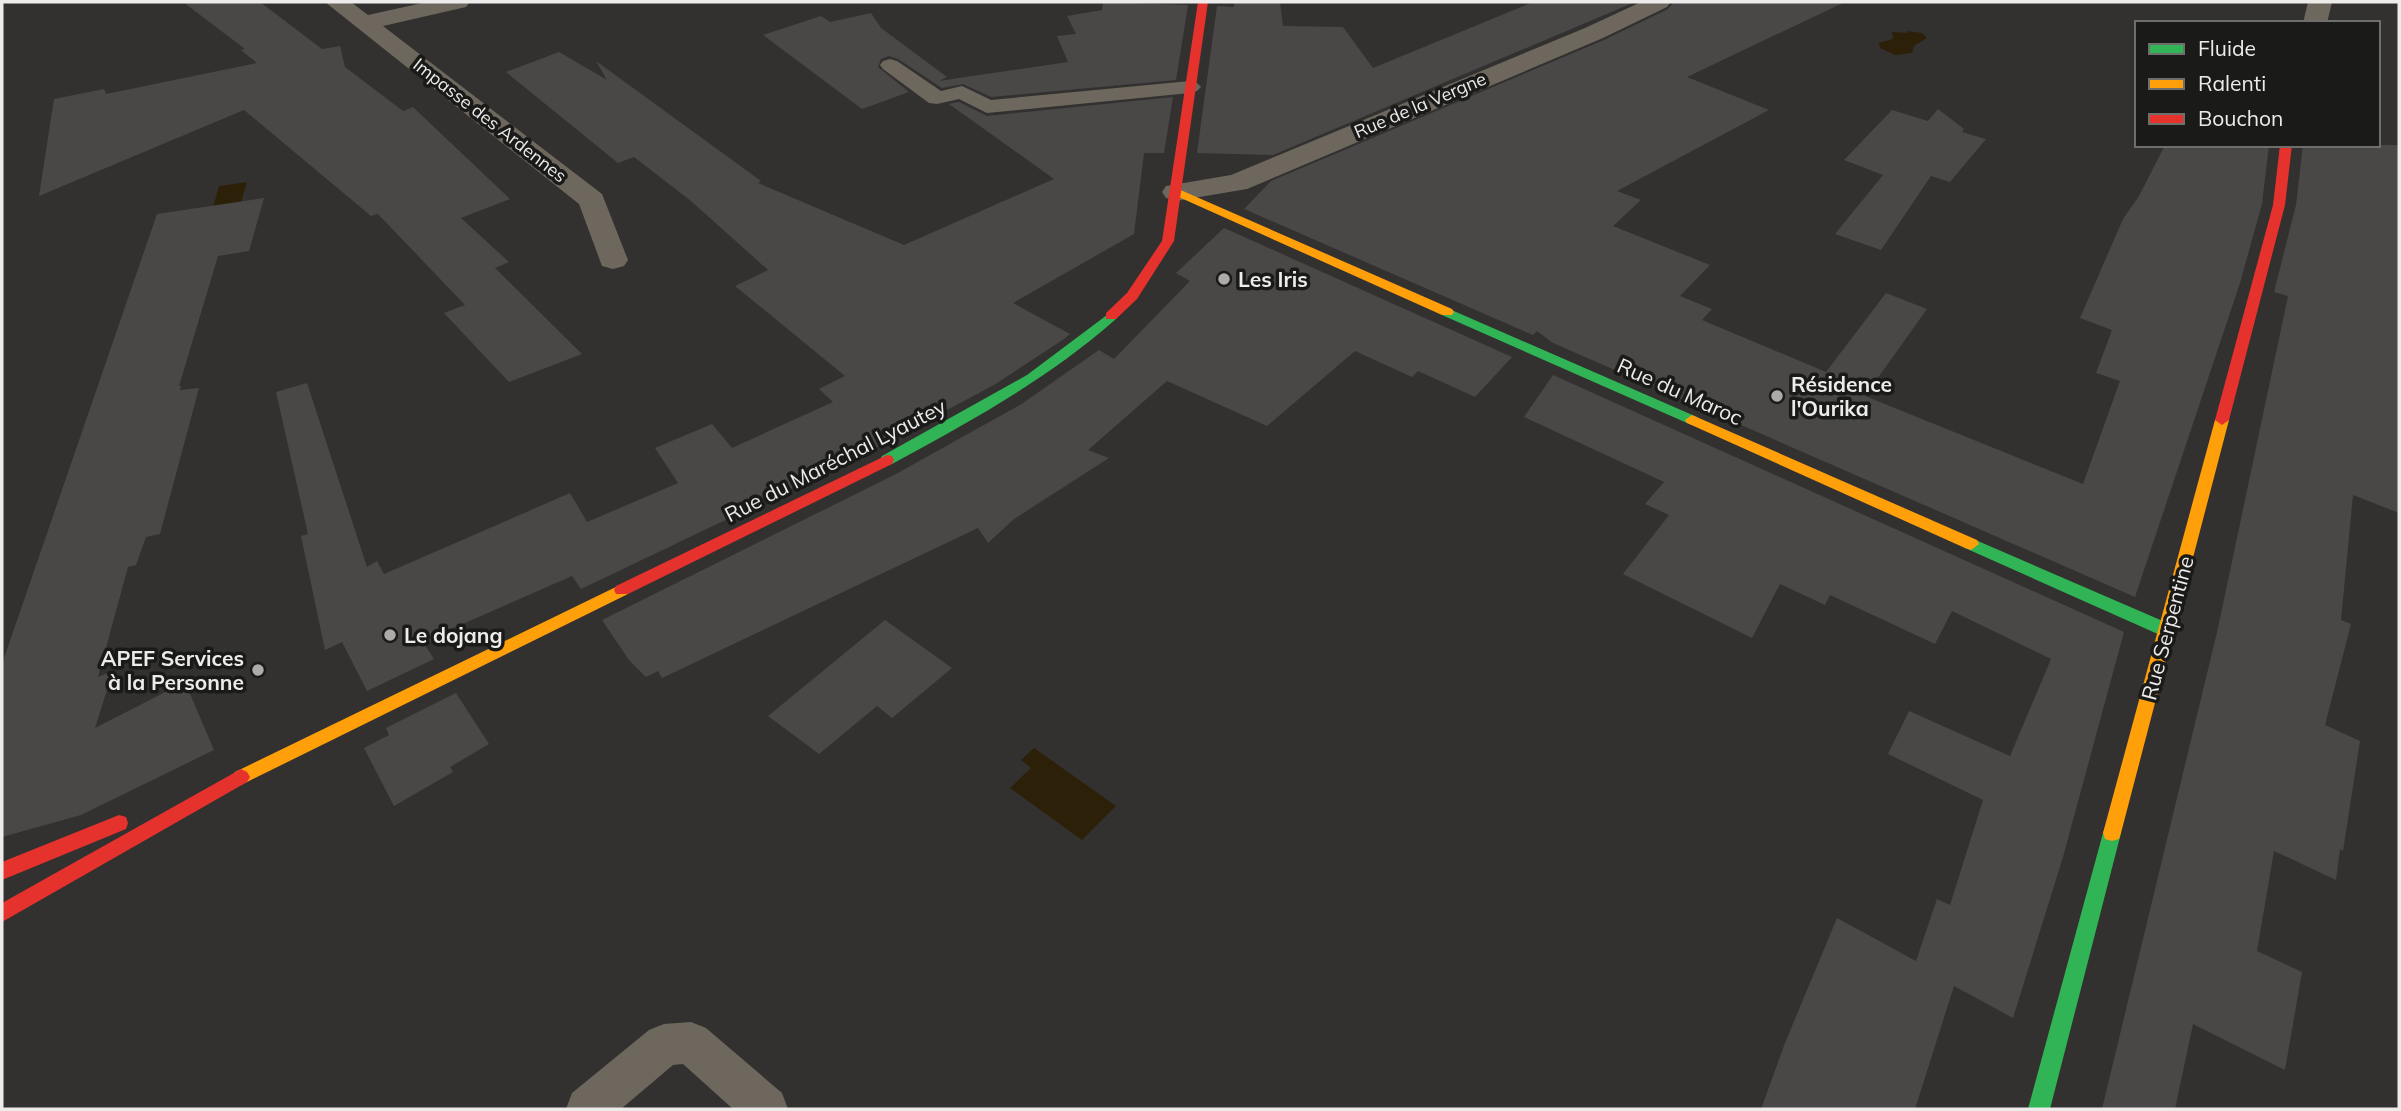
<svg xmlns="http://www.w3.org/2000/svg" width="2401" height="1111" font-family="Mulish,sans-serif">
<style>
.water{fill:#2d2008}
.building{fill:#494847}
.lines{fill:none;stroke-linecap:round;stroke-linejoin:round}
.lane{fill:#6d675d;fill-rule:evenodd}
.street{fill:#6d675d;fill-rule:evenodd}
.fast{fill:#30b455;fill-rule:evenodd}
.slow{fill:#ff9f0a;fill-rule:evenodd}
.jam{fill:#e5322d;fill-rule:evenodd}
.poi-dot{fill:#acabaa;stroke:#1a1a19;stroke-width:2.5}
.labels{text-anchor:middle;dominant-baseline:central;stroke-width:7;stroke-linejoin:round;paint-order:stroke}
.far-street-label{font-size:18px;fill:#edeceb;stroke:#1a1a19}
.poi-label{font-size:21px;font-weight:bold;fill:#edeceb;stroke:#1a1a19;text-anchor:start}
.street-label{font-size:21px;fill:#edeceb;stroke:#1a1a19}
</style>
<rect width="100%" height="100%" fill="#323130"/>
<!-- water -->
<path class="water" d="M 1907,31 L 1922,33 L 1927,38 L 1914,46 L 1912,53 L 1895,55 L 1880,48 L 1879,43 L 1893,39 L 1892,32 L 1908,33 Z
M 247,182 L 240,206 L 212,211 L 219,186 Z
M 1034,748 L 1116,806 L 1082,840 L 1010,788 L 1031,768 L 1021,760 Z"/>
<!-- building -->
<path class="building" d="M 183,2 L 260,2 L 322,49 L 340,46 L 345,67 L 403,111 L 413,107 L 510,199 L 461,218 L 509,262 L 495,268 L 582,354 L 509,382 L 444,313 L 465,305 L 378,214 L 371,216 L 244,110 L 39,196 L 54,99 L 104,89 L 106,94 L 257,63 L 241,50 L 245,49 Z
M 1103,2 L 1188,5 L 1176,80 L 991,97 L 963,84 L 942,88 L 898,59 L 889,56 L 881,59 L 878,67 L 909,92 L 862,109 L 763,35 L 821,16 L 830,22 L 871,13 L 881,28 L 947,77 L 939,81 L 1068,62 L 1057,36 L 1076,34 L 1067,16 L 1102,10 Z
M 1234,2 L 1280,2 L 1283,26 L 1343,27 L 1373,68 L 1533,2 L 1635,2 L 1273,155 L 1197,153 L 1217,6 L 1234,7 Z
M 1674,2 L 1845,2 L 1687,77 L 1769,110 L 1617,191 L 1641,200 L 1613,226 L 1710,265 L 1680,296 L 1712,309 L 1702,320 L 1826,372 L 1886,293 L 1927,309 L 1865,396 L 2083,484 L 2120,381 L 2096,373 L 2112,330 L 2080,318 L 2123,219 L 2139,196 L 2165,145 L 2269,145 L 2262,204 L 2240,283 L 2135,597 L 1553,343 L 1537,331 L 1533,335 L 1244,209 L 1271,181 L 1604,40 L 1668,9 Z
M 559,52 L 607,80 L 596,61 L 761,181 L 758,183 L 904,245 L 1054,179 L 949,104 L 959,102 L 987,116 L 1173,97 L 1164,153 L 1144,153 L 1134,234 L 1013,303 L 1070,334 L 1064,339 L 994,385 L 868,452 L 581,589 L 572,576 L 442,633 L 444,635 L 425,645 L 434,659 L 367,691 L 342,642 L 325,650 L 301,536 L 308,534 L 276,392 L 307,383 L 367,567 L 377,561 L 384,574 L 570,493 L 587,522 L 678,483 L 655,448 L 712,424 L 732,448 L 833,402 L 819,389 L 845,376 L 735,286 L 768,270 L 691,201 L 634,157 L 618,163 L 506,72 Z
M 1938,109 L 1964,129 L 1962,132 L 1986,139 L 1950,182 L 1931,176 L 1881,250 L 1835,234 L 1883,175 L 1844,160 L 1892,110 L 1928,121 Z
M 2303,145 L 2399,145 L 2399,513 L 2353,495 L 2341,620 L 2351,624 L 2325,725 L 2360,741 L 2343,851 L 2340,849 L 2336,880 L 2274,851 L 2257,951 L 2302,972 L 2285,1070 L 2193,1024 L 2175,1109 L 2102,1109 L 2218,628 L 2288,296 L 2274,292 L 2296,205 Z
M 264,198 L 249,251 L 218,256 L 179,386 L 181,386 L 180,390 L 199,388 L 160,534 L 146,537 L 136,565 L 128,567 L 98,677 L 113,671 L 95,728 L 185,682 L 214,750 L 81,815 L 2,837 L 2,664 L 157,214 Z
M 1224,228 L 1512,357 L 1475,397 L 1418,371 L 1412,377 L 1355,351 L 1267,426 L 1167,381 L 1088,450 L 1109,458 L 1014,519 L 988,543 L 978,528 L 662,678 L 658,671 L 646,677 L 629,660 L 602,620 L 896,474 L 1020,405 L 1099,350 L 1114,359 L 1190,281 L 1176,273 Z
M 1553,375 L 2124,632 L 2063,857 L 2013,1018 L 1954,986 L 1915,1109 L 1761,1109 L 1785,1043 L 1837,918 L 1916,961 L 1937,899 L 1950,905 L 1983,800 L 1888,754 L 1909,711 L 2010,756 L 2051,659 L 1952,611 L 1935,644 L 1830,595 L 1825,605 L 1780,584 L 1752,638 L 1623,574 L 1669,515 L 1645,504 L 1664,482 L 1524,417 Z
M 885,620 L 952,668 L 892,718 L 877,706 L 819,754 L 768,716 Z
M 456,693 L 489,744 L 450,767 L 453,772 L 394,806 L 364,748 L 389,735 L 386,728 Z"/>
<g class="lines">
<!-- lane -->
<path class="lane" d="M 890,59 L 897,61 L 941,91 L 962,86 L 991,100 L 1190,81 L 1197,83 L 1201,87 L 1197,91 L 1190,93 L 987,113 L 959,99 L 937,104 L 929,103 L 883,69 L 880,65 L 883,61 Z
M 691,1022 L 706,1028 L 782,1093 L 788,1109 L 733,1109 L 683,1064 L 673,1065 L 621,1109 L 566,1109 L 572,1093 L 649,1030 L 664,1024 Z"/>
<!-- street -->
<path class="street" d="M 325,2 L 351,2 L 368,15 L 427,2 L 470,2 L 466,7 L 383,26 L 602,194 L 628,260 L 624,266 L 613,269 L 602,266 L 579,204 Z
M 1641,2 L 1671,2 L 1667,7 L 1603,38 L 1247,189 L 1176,201 L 1166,198 L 1162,192 L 1166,186 L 1231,175 L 1585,28 Z
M 2308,2 L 2332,2 L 2327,23 L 2303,23 Z"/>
<!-- fast -->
<path class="fast" d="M 1447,308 L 1697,417 L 1699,420 L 1692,425 L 1687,423 L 1442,315 L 1442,309 Z
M 1111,312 L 1116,313 L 1116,319 C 1048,379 971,421 892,464 L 882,464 L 880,460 L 882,456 L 1027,375 Z
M 1971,538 L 2172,625 L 2174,630 L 2172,635 L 2160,635 L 1965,548 L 1963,544 Z
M 2112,825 L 2119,827 L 2121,833 L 2050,1109 L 2028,1109 L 2103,833 L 2105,827 Z"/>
<!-- slow -->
<path class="slow" d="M 1176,188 L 1452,309 L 1454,312 L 1452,315 L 1442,315 L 1172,194 L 1170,192 Z
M 1692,415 L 1977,540 L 1979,544 L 1971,550 L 1965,548 L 1687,423 L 1685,420 Z
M 2222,415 L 2229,420 L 2121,833 L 2119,839 L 2112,841 L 2105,839 L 2103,833 L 2215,420 Z
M 622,584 L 628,586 L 630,590 L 628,594 L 247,782 L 241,785 L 235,782 L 232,777 L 235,772 Z"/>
<!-- jam -->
<path class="jam" d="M 1198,2 L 1208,2 L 1174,241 L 1137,299 L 1116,319 L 1106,319 L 1106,313 L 1127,293 L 1162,241 Z
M 2280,145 L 2292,145 L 2285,205 L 2229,420 L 2222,425 L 2215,420 L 2273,205 Z
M 887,455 L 892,456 L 894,460 L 892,464 L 628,594 L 616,594 L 614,590 L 616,586 Z
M 241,769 L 247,772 L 250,777 L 247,782 L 2,922 L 2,903 Z
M 119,815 L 126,817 L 128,823 L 126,829 L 2,880 L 2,862 Z"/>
</g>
<!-- markers -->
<g class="poi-dot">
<circle cx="1224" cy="279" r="7"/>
<circle cx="1777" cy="396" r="7"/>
<circle cx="390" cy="635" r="7"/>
<circle cx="258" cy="670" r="7"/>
</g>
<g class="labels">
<!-- far-street labels -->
<g class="far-street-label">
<text transform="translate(1420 105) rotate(-23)">Rue de la Vergne</text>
<text transform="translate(490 120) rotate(38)">Impasse des Ardennes</text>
</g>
<!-- poi labels -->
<g class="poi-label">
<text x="1238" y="279">Les Iris</text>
<text x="1791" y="384">Résidence<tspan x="1791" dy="24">l'Ourika</tspan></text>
<text x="404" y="635">Le dojang</text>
<text x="244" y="658" text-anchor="end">APEF Services<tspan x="244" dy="24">à la Personne</tspan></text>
</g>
<!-- street labels -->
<g class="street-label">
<text transform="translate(1680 391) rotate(24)">Rue du Maroc</text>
<text transform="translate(835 460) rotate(-27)">Rue du Maréchal Lyautey</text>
<text transform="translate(2167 628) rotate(-75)">Rue Serpentine</text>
</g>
</g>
<!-- border -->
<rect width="2401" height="1111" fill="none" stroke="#edeceb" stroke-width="7"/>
<!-- legend -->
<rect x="2135" y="21" width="245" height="126" fill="#1a1a19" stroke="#6e6e6d" stroke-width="2"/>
<rect x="2149" y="44" width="35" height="10" fill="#30b455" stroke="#6e6e6d" stroke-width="2"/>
<text x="2198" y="56" font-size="21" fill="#edeceb">Fluide</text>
<rect x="2149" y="79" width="35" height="10" fill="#ff9f0a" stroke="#6e6e6d" stroke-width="2"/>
<text x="2198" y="91" font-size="21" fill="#edeceb">Ralenti</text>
<rect x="2149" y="114" width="35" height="10" fill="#e5322d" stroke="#6e6e6d" stroke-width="2"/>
<text x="2198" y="126" font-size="21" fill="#edeceb">Bouchon</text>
</svg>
